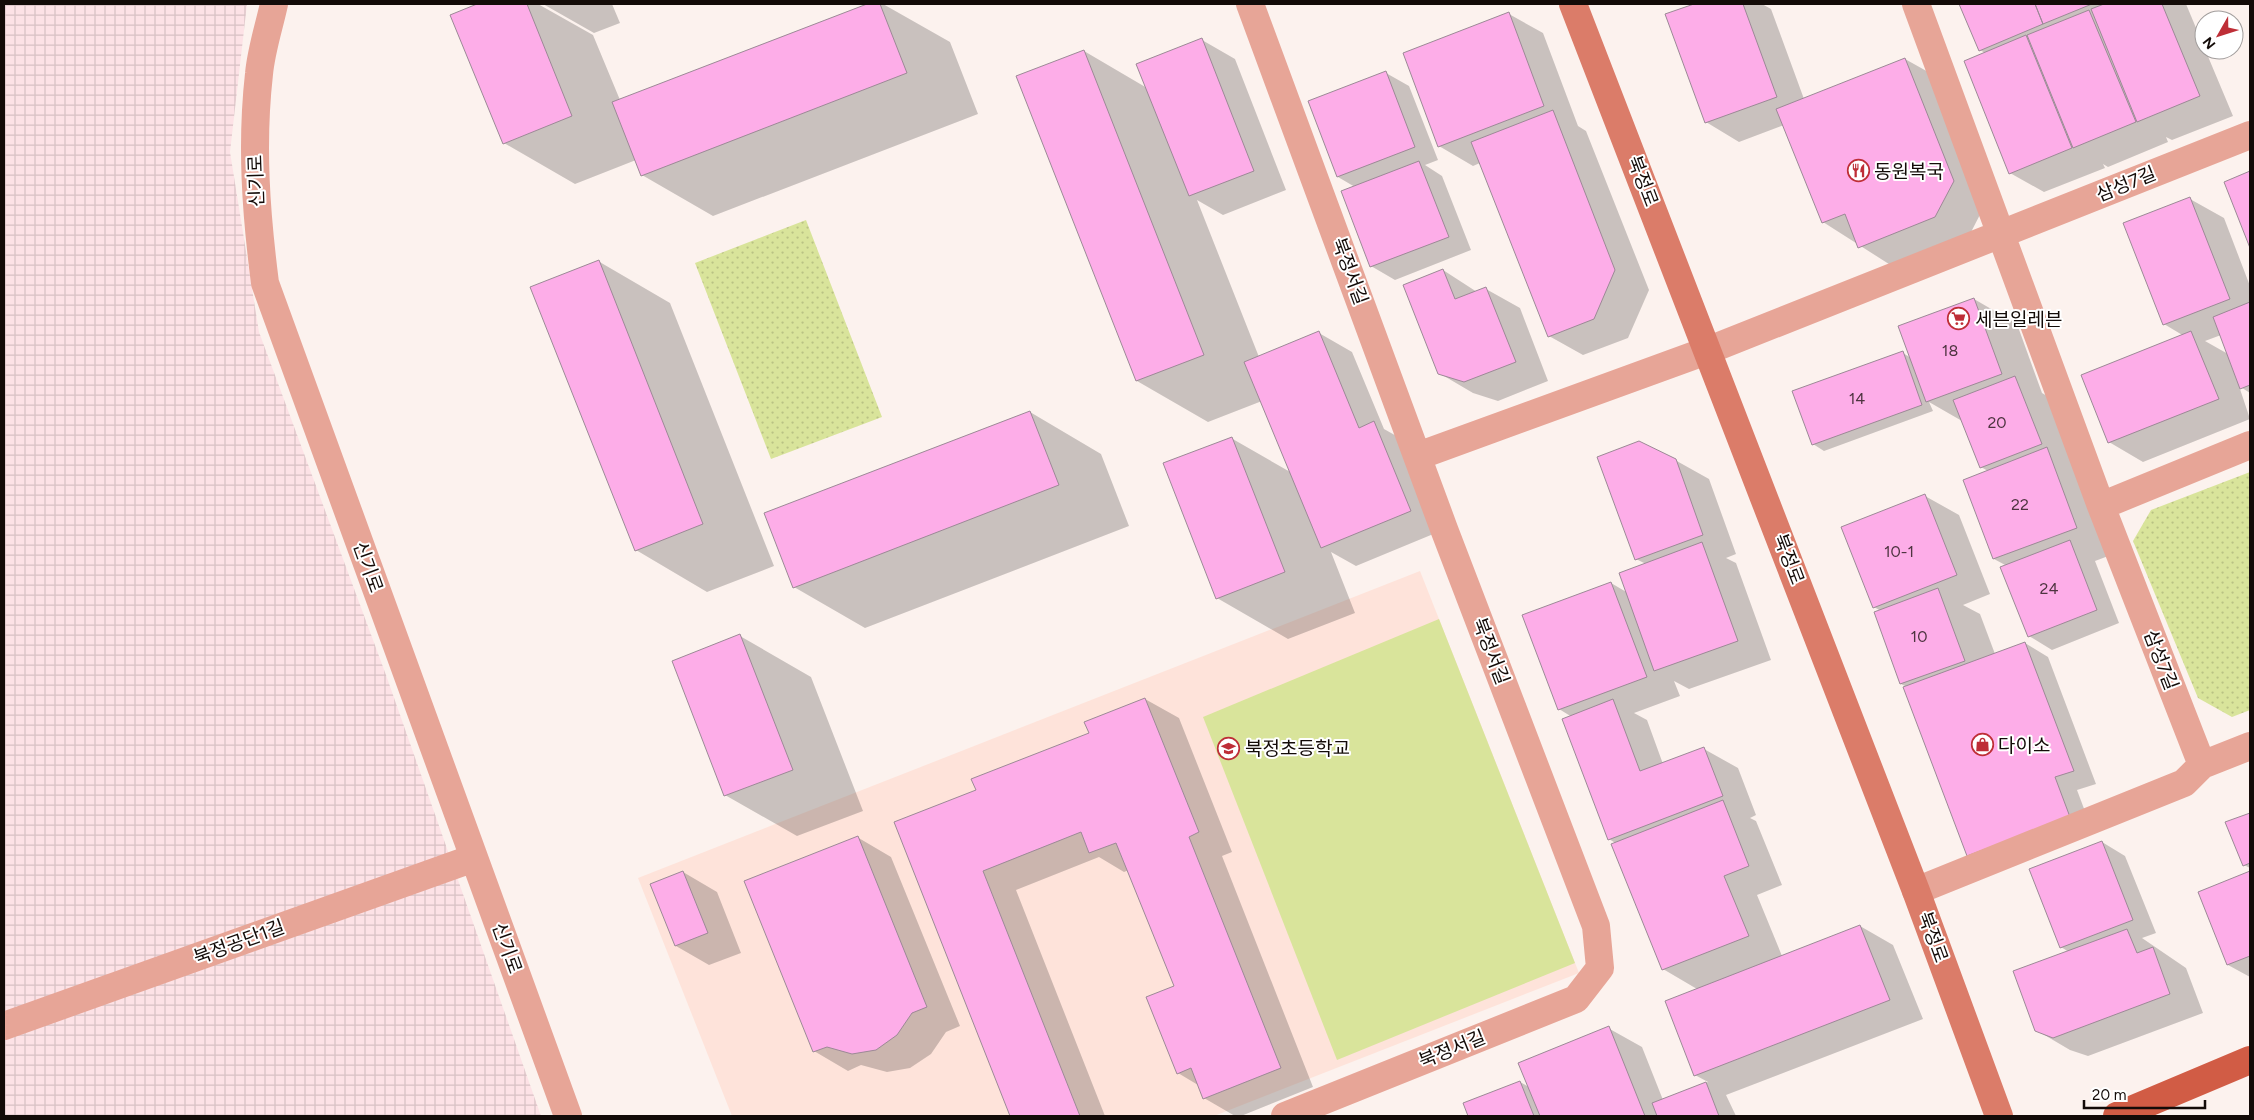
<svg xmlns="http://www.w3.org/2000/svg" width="2254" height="1120" font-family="Figtree,'Noto Sans KR',sans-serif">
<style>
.industrial{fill:url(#industrial-grid)}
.built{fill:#fee3da}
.grass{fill:#d9e49b}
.park{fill:url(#park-dots)}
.shadow{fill:#0003;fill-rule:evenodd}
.building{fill:#fdade8;stroke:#9c8996}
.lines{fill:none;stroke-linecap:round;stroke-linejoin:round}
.street{stroke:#e7a597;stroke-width:28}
.secondary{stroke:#db7c69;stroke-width:28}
.primary{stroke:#d15c45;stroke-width:28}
.labels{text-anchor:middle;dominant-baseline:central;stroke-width:4;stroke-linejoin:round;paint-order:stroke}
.number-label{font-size:16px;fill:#4e3440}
.poi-label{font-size:19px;fill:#130b08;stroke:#fff;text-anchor:start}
.street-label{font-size:19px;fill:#130b08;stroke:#fff}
</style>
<defs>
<pattern id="industrial-grid" width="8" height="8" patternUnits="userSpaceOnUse" patternTransform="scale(1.25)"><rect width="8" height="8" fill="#fde2e6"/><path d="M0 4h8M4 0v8" fill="none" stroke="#d8c1c4"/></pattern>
<pattern id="park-dots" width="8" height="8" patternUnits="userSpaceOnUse" patternTransform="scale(1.25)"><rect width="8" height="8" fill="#d9e49b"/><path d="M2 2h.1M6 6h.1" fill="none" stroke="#b9c284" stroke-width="1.8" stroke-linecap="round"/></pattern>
</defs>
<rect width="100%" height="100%" fill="#fcf2ee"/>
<!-- industrial -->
<path class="industrial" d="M 4,4 L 247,4 L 230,152 L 259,332 L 386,675 L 541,1116 L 4,1116 Z"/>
<!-- built -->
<path class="built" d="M 1420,571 L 1579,973 L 1214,1116 L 732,1116 L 638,878 Z"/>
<!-- grass -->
<path class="grass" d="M 1439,619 L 1575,963 L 1337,1060 L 1203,717 Z"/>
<!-- park -->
<path class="park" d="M 806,220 L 882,417 L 771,459 L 695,263 Z
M 2250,472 L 2250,710 L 2232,717 L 2198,698 L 2133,541 L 2151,510 Z"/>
<!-- shadow -->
<path class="shadow" d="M 479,4 L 538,4 L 593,35 L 620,100 L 871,4 L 883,4 L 950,42 L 978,114 L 713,216 L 642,175 L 636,160 L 575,184 L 504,143 Z
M 543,4 L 612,4 L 620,23 L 594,33 Z
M 1697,4 L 1762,4 L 1771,9 L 1804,99 L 1905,59 L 1939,78 L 1987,201 L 1969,236 L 1892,266 L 1823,222 L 1784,125 L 1739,142 L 1706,122 L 1667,15 Z
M 1960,4 L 2186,4 L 2233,116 L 2172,140 L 2166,137 L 2168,142 L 2108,167 L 2103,164 L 2105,168 L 2044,192 L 2010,173 L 1985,53 L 1980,50 Z
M 1509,14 L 1543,33 L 1578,126 L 1586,131 L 1649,290 L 1628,338 L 1583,355 L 1549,336 L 1480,163 L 1473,166 L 1439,146 Z
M 1202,40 L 1235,59 L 1286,190 L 1223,215 L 1197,200 L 1259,357 L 1319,333 L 1352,352 L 1384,429 L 1407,442 L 1443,530 L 1356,566 L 1331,552 L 1355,613 L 1288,639 L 1217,598 L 1231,438 L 1292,473 L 1262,401 L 1208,422 L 1137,381 L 1084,51 L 1147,88 Z
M 1386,73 L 1409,86 L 1438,160 L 1425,165 L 1442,176 L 1471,250 L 1395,280 L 1371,266 L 1355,187 L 1338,177 Z
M 2250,173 L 2250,245 L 2225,183 Z
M 2190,199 L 2224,218 L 2250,286 L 2250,393 L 2239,386 L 2250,419 L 2143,462 L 2109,442 L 2184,336 L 2164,324 ZM 2221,335 L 2228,354 L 2205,341 Z
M 598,261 L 670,303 L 774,566 L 707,592 L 636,550 Z
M 1443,270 L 1477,292 L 1486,289 L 1520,308 L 1548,381 L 1498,401 L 1473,393 L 1439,373 Z
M 1974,299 L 2017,324 L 2042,393 L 2057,402 L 2119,552 L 2095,561 L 2119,623 L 2052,650 L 2029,636 L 2007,566 L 1994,559 L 1964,480 L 1988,471 L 1981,467 L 1962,421 L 1929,402 L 1933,411 L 1824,451 L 1813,444 L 1903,353 L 1911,358 Z
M 1030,412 L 1101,454 L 1129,526 L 865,628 L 794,587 Z
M 1675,460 L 1709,479 L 1736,554 L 1726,558 L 1736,563 L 1771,660 L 1689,689 L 1674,681 L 1680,696 L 1634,713 L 1647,720 L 1663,764 L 1704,749 L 1738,768 L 1756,815 L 1750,818 L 1756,821 L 1782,885 L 1757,895 L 1782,956 L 1860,926 L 1893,945 L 1923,1019 L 1726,1095 L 1736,1116 L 1470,1116 L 1465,1104 L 1520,1082 L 1529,1087 L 1608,1028 L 1642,1047 L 1663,1100 L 1708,1082 L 1695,1075 L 1697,989 L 1663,969 L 1617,844 L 1609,839 L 1572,717 L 1559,709 L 1611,583 L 1628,593 L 1646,564 L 1636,559 Z
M 1925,496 L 1959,515 L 1990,594 L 1963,605 L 1980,614 L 1995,654 L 2025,643 L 2048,657 L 2096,784 L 2077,790 L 2092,830 L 1991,868 L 1907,687 L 1901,684 L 1876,613 L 1881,611 L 1874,607 Z
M 740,636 L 811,677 L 863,811 L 797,836 L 725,795 Z
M 1145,699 L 1179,718 L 1232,852 L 1222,856 L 1313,1087 L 1241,1116 L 1235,1116 L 1204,1098 L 1198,1085 L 1178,1073 L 1175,987 L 1129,870 L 1124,872 L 1099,857 L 1016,890 L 1105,1116 L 1012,1116 L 895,823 L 977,791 L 1090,734 Z
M 2250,814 L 2250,868 L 2244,865 L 2227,823 Z
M 857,837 L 891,857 L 960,1026 L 946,1032 L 931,1054 L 910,1068 L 887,1072 L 861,1065 L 848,1071 L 814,1051 Z
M 2102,842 L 2125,856 L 2156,933 L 2142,938 L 2186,968 L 2203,1013 L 2088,1056 L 2070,1050 L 2036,1030 L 2069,952 L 2061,947 Z
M 683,872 L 717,892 L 741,953 L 709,965 L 676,946 Z
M 2250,872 L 2250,977 L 2228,965 L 2199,892 Z"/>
<!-- building -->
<path class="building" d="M 477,4 L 527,4 L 572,116 L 503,144 L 450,15 Z
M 867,4 L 880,4 L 907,73 L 641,176 L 612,102 Z
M 1694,4 L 1743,4 L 1777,97 L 1705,123 L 1665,14 Z
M 1959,4 L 2035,4 L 2043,24 L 1979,51 Z
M 2035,4 L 2092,4 L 2043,24 Z
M 2104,4 L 2162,4 L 2200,96 L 2137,122 L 2091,9 Z
M 2089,10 L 2136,122 L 2073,148 L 2027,35 Z
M 1509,12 L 1544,106 L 1438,147 L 1403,53 Z
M 2026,35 L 2072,148 L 2009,174 L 1964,61 Z
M 1202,38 L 1254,171 L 1189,196 L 1136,64 Z
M 1084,50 L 1204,355 L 1136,381 L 1016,76 Z
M 1905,58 L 1954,181 L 1935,217 L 1858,248 L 1845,214 L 1822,223 L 1776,109 Z
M 1386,71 L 1415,147 L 1337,177 L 1308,101 Z
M 1553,110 L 1615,270 L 1594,319 L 1548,337 L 1471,142 Z
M 1419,161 L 1449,237 L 1370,267 L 1341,191 Z
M 2250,171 L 2250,248 L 2224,182 Z
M 2190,197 L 2230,299 L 2163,325 L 2123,223 Z
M 599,260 L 703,524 L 635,551 L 530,287 Z
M 1443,269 L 1455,299 L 1486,287 L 1516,362 L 1464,382 L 1438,374 L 1403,285 Z
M 1974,298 L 2002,374 L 1926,402 L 1898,326 Z
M 2250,302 L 2250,385 L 2240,389 L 2213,317 Z
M 1319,331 L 1359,428 L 1374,421 L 1411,511 L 1321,548 L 1244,362 Z
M 2191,331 L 2219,399 L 2108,443 L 2081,375 Z
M 1903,351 L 1922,405 L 1812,445 L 1792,391 Z
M 2015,376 L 2042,444 L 1980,468 L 1953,400 Z
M 1030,411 L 1059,485 L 793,588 L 764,513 Z
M 1232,437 L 1285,572 L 1216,599 L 1163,463 Z
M 1639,441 L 1676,459 L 1703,535 L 1635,560 L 1597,457 Z
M 2047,447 L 2077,528 L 1993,559 L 1963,480 Z
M 1925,494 L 1957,575 L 1873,608 L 1841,527 Z
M 2070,540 L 2097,610 L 2028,637 L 2000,567 Z
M 1702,542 L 1738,641 L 1654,671 L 1619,573 Z
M 1611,582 L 1647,677 L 1558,710 L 1522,615 Z
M 1938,588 L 1965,661 L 1900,684 L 1874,612 Z
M 740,634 L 793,770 L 724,796 L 672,661 Z
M 2025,642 L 2074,771 L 2055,777 L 2070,817 L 1967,856 L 1903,687 Z
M 1145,698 L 1199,832 L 1189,837 L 1281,1068 L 1203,1099 L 1191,1068 L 1177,1074 L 1146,997 L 1174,986 L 1116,843 L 1089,853 L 1081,832 L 983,871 L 1080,1116 L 1010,1116 L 894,822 L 976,790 L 971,779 L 1089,733 L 1084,722 Z
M 1613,699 L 1640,771 L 1704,747 L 1723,796 L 1608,840 L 1562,719 Z
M 1723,800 L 1749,866 L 1724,876 L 1749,936 L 1662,970 L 1611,844 Z
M 2250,813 L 2250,863 L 2243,866 L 2225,822 Z
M 858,836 L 927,1007 L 912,1013 L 897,1035 L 876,1050 L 852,1054 L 827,1047 L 813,1052 L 744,881 Z
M 2102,841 L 2133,920 L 2060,948 L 2029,869 Z
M 683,871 L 708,933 L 675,946 L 650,884 Z
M 2250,871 L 2250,956 L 2227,965 L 2198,892 Z
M 1860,925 L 1890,1000 L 1694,1076 L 1665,1001 Z
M 2127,929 L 2137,953 L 2153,947 L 2170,994 L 2053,1038 L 2035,1031 L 2013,971 Z
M 1609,1026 L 1645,1116 L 1540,1116 L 1518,1063 Z
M 1520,1081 L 1534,1116 L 1468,1116 L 1463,1103 Z
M 1706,1082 L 1719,1116 L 1657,1116 L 1652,1103 Z"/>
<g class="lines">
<!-- street -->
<path class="street" d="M 274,4 C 269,27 261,51 259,74 C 251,145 256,213 265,283 L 568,1116
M 1250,4 L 1444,529 L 1596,926 L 1600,968 L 1576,999 L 1285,1116
M 1916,4 L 2101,506 L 2202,765
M 1418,456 L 1709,350 L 2250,135
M 2101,506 L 2250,445
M 1916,891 L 2184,783 L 2202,765 L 2250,746
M 4,1026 L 474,858"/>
<!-- secondary -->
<path class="secondary" d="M 1573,4 L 1916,891 L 1999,1116"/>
<!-- primary -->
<path class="primary" d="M 2117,1116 L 2250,1060"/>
</g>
<!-- icons -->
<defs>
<symbol id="restaurant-ring" viewBox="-11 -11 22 22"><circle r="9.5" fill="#fff" stroke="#be2e37" stroke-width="1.5"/><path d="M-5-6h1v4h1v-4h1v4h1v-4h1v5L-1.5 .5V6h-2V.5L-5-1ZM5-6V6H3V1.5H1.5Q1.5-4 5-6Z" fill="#be2e37"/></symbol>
<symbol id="supermarket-ring" viewBox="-11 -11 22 22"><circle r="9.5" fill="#fff" stroke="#be2e37" stroke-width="1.5"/><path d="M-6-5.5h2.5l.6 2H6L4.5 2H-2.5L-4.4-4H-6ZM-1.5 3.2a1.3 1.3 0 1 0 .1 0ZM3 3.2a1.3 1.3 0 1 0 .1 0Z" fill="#be2e37"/></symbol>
<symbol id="shop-ring" viewBox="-11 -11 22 22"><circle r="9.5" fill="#fff" stroke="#be2e37" stroke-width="1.5"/><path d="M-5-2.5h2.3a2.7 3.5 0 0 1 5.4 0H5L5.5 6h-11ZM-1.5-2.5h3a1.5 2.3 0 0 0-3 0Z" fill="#be2e37"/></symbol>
<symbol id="school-ring" viewBox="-11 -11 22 22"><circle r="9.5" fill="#fff" stroke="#be2e37" stroke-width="1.5"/><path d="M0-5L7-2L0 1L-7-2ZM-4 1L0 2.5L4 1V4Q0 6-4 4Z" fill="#be2e37"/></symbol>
</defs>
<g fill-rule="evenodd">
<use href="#restaurant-ring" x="1846" y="158" width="25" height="25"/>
<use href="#supermarket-ring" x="1946" y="306" width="25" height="25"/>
<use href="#shop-ring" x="1970" y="732" width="25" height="25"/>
<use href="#school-ring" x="1216" y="736" width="25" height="25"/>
</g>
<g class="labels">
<!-- number labels -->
<g class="number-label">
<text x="1950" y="350">18</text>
<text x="1857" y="398">14</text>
<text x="1997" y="422">20</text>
<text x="2020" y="504">22</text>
<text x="1899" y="551">10-1</text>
<text x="2049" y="588">24</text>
<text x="1919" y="636">10</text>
</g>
<!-- poi labels -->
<g class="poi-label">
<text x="1874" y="171">동원복국</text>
<text x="1975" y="319">세븐일레븐</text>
<text x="1998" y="745">다이소</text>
<text x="1245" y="748">북정초등학교</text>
</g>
<!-- street labels -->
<g class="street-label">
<text transform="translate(256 181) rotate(-92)">신기로</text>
<text transform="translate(1643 181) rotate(69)">북정로</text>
<text transform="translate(2126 184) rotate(-22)">삼성7길</text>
<text transform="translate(1350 271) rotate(70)">북정서길</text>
<text transform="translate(1789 559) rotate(69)">북정로</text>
<text transform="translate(368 567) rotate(70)">신기로</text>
<text transform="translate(1491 651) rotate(69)">북정서길</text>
<text transform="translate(2161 660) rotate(69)">삼성7길</text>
<text transform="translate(1933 937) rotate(70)">북정로</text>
<text transform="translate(239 942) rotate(-20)">북정공단1길</text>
<text transform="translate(507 948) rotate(70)">신기로</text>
<text transform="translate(1452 1049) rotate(-22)">북정서길</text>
</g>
</g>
<!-- border -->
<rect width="2254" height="1120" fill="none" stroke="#130b08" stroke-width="10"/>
<!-- north arrow -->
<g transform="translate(2219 35) rotate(231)"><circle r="24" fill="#ffffff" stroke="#a19d9c"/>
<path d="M0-4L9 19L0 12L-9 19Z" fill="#be2e37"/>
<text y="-8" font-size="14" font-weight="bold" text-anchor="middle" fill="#130b08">N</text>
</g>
<!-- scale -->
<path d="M2084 1100v8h121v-8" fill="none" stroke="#130b08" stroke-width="2.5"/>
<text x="2092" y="1100" font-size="15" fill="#130b08" stroke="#ffffff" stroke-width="4" paint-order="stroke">20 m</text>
</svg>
